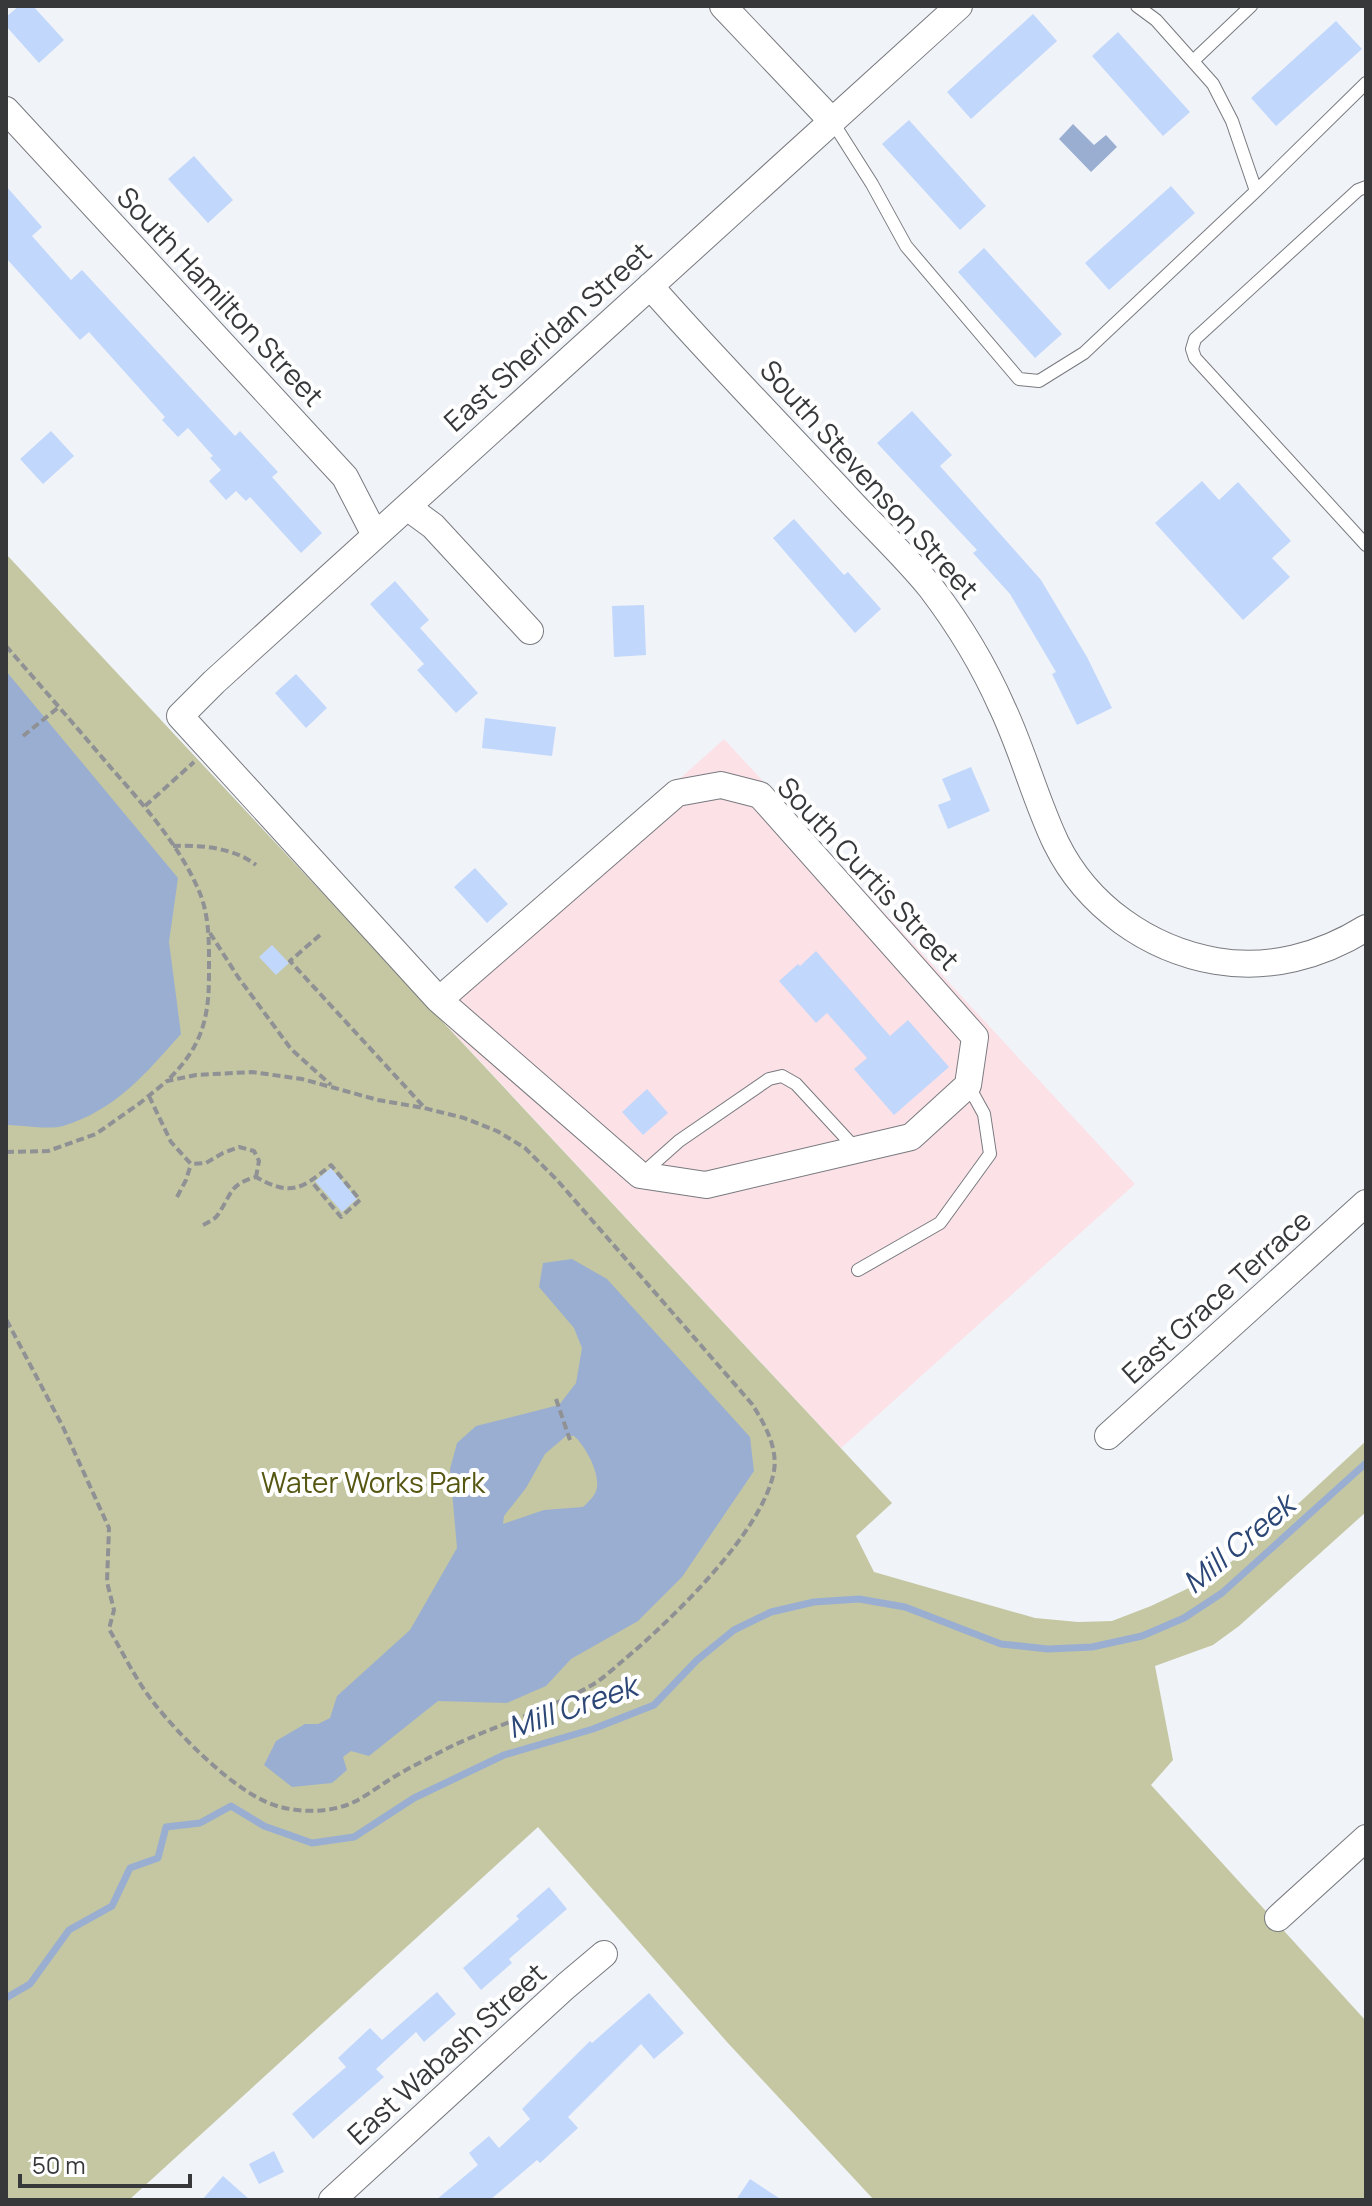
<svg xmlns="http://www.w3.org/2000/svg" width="1372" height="2206" font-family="Manrope,sans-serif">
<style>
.industrial{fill:#fce1e7}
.green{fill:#c4c7a2}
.water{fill:#9aaed2;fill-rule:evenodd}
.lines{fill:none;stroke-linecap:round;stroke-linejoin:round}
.stream{stroke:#9aaed2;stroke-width:7}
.building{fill:#c2d7fc}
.lane-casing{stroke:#787a7f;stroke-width:14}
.street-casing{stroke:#787a7f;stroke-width:28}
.path{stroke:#8f9194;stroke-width:4;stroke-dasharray:8 4;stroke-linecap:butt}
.lane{stroke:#fff;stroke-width:12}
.street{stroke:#fff;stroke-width:26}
.labels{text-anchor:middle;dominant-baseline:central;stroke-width:8;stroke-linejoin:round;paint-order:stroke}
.street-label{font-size:28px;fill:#37383a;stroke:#fff}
.park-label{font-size:28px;fill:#565713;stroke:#fff}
.water-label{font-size:30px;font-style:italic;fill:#2c4776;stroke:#fff}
</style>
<rect width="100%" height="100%" fill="#f0f3f8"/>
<!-- industrial -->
<path class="industrial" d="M 724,739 L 1135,1184 L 841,1448 L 440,1018 L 461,975 Z"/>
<!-- green -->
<path class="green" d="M 6,554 L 892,1503 L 856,1536 L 874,1572 L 1035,1618 L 1078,1622 L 1112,1621 L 1151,1606 L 1212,1577 L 1260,1539 L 1366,1441 L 1366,1512 L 1239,1626 L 1213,1645 L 1155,1666 L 1173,1760 L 1151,1785 L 1366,2021 L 1366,2200 L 874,2200 L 727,2042 L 538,1827 L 129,2200 L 6,2200 Z"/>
<!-- water -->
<path class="water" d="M 1073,124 L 1094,145 L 1106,135 L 1117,147 L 1091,172 L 1059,139 Z
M 6,671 L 178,878 L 169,942 L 181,1034 C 146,1073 116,1110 63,1126 C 49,1130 22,1125 6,1125 Z
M 572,1259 L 607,1279 L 750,1437 L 754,1471 L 682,1577 L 638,1621 L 571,1659 L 546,1686 L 507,1703 L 438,1701 L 369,1756 L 351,1751 L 343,1757 L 347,1770 L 332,1783 L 292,1787 L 264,1765 L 276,1741 L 305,1724 L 318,1724 L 330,1718 L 337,1696 L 410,1630 L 457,1548 L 450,1469 L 457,1443 L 476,1426 L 559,1405 L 576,1383 L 582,1348 L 574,1328 L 539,1287 L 543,1263 ZM 566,1436 L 574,1436 C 585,1445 602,1476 596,1491 C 594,1497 587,1503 583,1507 L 544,1510 L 503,1524 L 504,1516 L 526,1488 L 545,1454 Z"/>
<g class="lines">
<!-- stream -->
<path class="stream" d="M 6,1998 L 30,1984 L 69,1930 L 112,1906 L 130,1868 L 158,1858 L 166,1827 L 200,1823 L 231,1806 L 264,1826 L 312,1843 L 354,1837 L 414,1798 L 504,1755 L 593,1729 L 654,1705 L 697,1660 L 734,1630 L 771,1612 L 814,1602 L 859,1599 L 905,1607 L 1001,1644 L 1048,1649 L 1092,1647 L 1142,1636 L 1184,1618 L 1222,1593 L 1366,1463"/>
</g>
<!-- building -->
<path class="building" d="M 19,6 L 33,6 L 64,40 L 39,63 L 6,26 L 6,17 Z
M 1033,14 L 1057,41 L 971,119 L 947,92 Z
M 1336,21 L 1362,49 L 1276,126 L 1251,98 Z
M 1118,32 L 1190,112 L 1163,136 L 1092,56 Z
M 909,120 L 986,206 L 960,230 L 882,144 Z
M 194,156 L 233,200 L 208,223 L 168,179 Z
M 6,186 L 42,227 L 32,236 L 71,280 L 82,270 L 235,436 L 240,431 L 278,472 L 272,477 L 322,533 L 301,553 L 250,497 L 246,501 L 236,491 L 226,500 L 209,481 L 221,470 L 210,458 L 213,456 L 188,428 L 178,437 L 162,420 L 165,417 L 89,332 L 80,340 L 6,258 Z
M 1171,186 L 1195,213 L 1109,290 L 1085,263 Z
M 984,248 L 1062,334 L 1035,358 L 958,272 Z
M 912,411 L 952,455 L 940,466 L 1041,580 L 1087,657 L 1112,708 L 1077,725 L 1052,674 L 1056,672 L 1010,594 L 973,553 L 977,550 L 877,443 Z
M 51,431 L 74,456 L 43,484 L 20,459 Z
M 1202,481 L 1219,500 L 1238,482 L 1291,541 L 1272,558 L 1290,577 L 1243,620 L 1155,523 Z
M 794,519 L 844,575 L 848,572 L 881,609 L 855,633 L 773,538 Z
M 395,581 L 429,620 L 420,628 L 478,693 L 456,713 L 417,670 L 424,664 L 370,604 Z
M 644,605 L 646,655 L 614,657 L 612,606 Z
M 296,674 L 327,708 L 306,728 L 275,693 Z
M 485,718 L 556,727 L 552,756 L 482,748 Z
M 971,767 L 990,811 L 948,829 L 938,805 L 951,800 L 942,779 Z
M 475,868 L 508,904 L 487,923 L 454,887 Z
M 272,945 L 289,963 L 276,975 L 259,957 Z
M 816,951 L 890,1036 L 908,1020 L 949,1067 L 894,1115 L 854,1069 L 867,1058 L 827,1013 L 816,1023 L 779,981 L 798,964 L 800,966 Z
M 647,1089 L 668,1113 L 643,1135 L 622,1112 Z
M 331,1168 L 357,1199 L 342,1212 L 315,1181 Z
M 549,1887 L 567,1909 L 509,1959 L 512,1963 L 481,1990 L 463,1968 L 519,1919 L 516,1916 Z
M 437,1992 L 456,2014 L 424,2042 L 416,2032 L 376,2069 L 384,2077 L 313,2139 L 292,2114 L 346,2067 L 338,2058 L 370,2028 L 382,2040 Z
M 649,1993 L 684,2033 L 654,2059 L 641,2044 L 568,2117 L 578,2128 L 540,2163 L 537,2160 L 490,2200 L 436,2200 L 478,2165 L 469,2153 L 489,2136 L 499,2148 L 530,2119 L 522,2109 L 590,2041 L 592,2043 Z
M 274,2151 L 284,2172 L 259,2184 L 249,2164 Z
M 223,2176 L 250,2200 L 202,2200 Z
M 750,2179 L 782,2200 L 736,2200 Z"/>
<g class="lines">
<defs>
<path id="lane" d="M 1137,6 L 1156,20 L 1213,84 L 1232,121 L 1256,191
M 1193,61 L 1251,6
M 832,121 L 872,184 L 906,246 L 1019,379 L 1039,381 L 1084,353 L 1256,191 L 1366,83
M 1366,187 L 1358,190 L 1195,339 L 1192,349 L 1195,358 L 1366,545
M 642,1174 L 679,1141 L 769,1079 L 782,1076 L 796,1084 L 856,1149
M 858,1270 L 940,1223 L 990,1154 L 984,1114 L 968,1085"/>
<path id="street" d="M 723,6 L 832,121
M 6,110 L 345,477 L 375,535
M 650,286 C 714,359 782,428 848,499 C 875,528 906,557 931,588 C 960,626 983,664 1002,707 C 1023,751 1035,799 1056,843 C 1087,906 1148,949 1216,961 C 1269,970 1321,956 1366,928
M 407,507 L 433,526 L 530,631
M 439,1000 L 640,1175 L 706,1185 L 911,1137 L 968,1085 L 975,1037 L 760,795 L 721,785 L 677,793 L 439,1000 L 180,716 L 214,682 L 959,6
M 1108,1436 L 1366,1203
M 1278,1918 L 1366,1838
M 332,2200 L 566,1986 L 604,1954"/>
</defs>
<!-- lane casing -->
<use href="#lane" class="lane-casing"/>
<!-- street casing -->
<use href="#street" class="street-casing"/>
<!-- path -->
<path class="path" d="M 6,646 C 39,684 73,723 106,762 C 140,801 182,847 201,896 C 210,921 209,948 209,975 C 209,1020 201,1047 169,1079
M 23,736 L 59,707
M 145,806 L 194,762
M 173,846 C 200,845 233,847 256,865
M 210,933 L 238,977 L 291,1049 L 331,1085
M 320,935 L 290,961 L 423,1106
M 149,1096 L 171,1142 L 191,1164 L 206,1163 L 223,1153 L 239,1147 L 254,1151 L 259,1161 L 256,1177
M 6,1152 L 48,1151 L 96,1134 L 140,1103 L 167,1081 L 196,1075 L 252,1072 L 302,1079 L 378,1100 L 424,1108 L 464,1118 L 497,1131 L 525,1148 L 557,1180 L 752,1404 C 764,1423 778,1447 774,1471 C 763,1532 672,1619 625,1659 C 615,1667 604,1678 592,1685 C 547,1711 495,1725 448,1748 C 429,1758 408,1768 389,1780 C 378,1787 366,1796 354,1802 C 331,1813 301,1813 277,1806 C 236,1794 179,1735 153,1702 C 136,1680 123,1653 109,1629 L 114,1610 L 107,1582 L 109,1528 L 63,1427 L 6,1319
M 177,1197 L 186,1180 L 191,1164
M 203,1225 C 209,1222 216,1219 219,1213 C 232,1193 230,1184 256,1177 C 291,1197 302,1189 331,1165 L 360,1200 L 341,1217 L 311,1181
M 556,1399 L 570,1440"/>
<!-- lane -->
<use href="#lane" class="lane"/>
<!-- street -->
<use href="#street" class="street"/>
</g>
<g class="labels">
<!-- street labels -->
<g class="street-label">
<text transform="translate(221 296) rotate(47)">South Hamilton Street</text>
<text transform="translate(547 336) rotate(-42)">East Sheridan Street</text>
<text transform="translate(870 479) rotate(48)">South Stevenson Street</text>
<text transform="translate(869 873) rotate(47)">South Curtis Street</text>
<text transform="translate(1216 1296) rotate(-42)">East Grace Terrace</text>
<text transform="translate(446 2053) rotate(-42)">East Wabash Street</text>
</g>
<!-- park labels -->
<g class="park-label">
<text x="373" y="1482">Water Works Park</text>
</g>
<!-- water labels -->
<g class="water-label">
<text transform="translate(1238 1543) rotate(-40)">Mill Creek</text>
<text transform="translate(572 1706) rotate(-19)">Mill Creek</text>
</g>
</g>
<!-- border -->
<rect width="1372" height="2206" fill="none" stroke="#37383a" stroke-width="16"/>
<!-- scale -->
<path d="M20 2174v12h170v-12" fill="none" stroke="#37383a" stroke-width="4"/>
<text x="32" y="2174" font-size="24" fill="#37383a" stroke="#ffffff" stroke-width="6" paint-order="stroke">50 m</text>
</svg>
